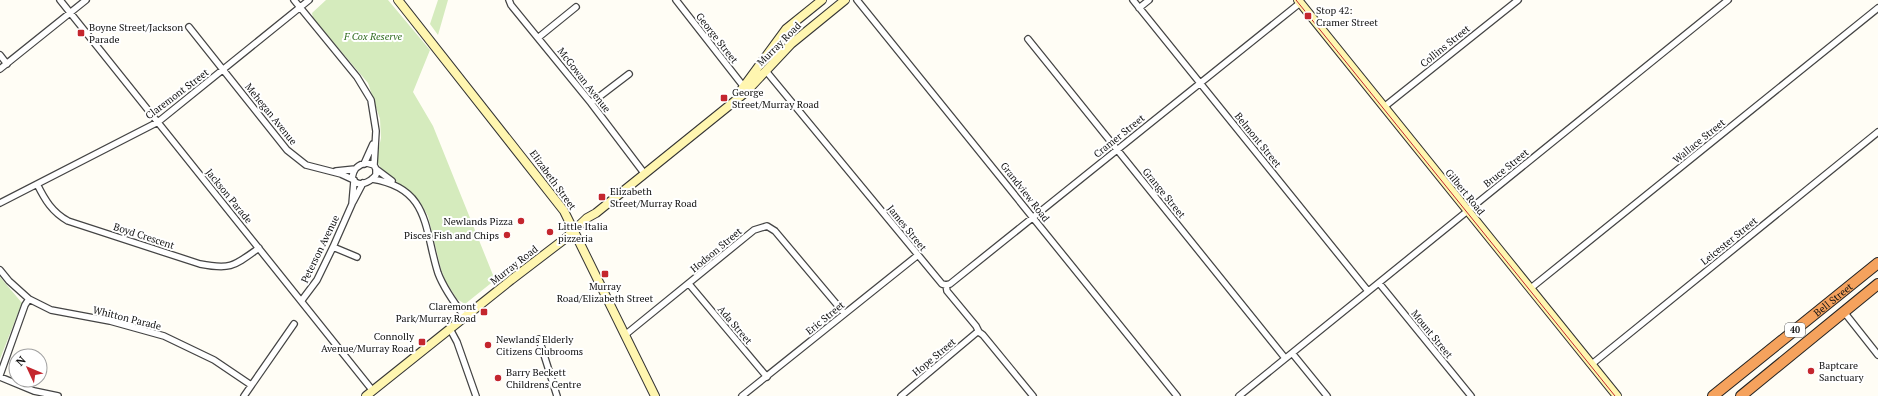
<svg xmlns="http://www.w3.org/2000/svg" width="1878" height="396" font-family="'PT Serif',serif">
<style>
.green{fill:#d5ebbd}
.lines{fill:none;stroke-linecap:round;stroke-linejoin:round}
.street-casing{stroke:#444;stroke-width:8}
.secondary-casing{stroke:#333;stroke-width:10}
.highway-casing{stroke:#222;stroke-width:12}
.street{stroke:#fff;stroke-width:5.5}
.secondary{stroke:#fff6b0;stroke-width:8}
.highway{stroke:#f5a25d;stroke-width:10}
.tram{stroke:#c4262e;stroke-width:1}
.poi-dot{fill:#c4262e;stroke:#fff;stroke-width:1.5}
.labels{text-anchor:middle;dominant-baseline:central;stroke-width:4;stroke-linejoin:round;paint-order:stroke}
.shield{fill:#fff;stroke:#585858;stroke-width:1}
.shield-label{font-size:9px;font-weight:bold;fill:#111}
.poi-label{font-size:10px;fill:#111;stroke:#fff;text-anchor:start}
.park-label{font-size:10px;font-style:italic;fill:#2f6b1f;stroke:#fff}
.street-label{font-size:10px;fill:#111;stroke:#fff}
</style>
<rect width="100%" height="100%" fill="#fffdf5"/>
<!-- green -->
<path class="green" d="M 326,0 L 388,0 L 430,50 L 413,92 L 433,126 L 495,280 L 465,304 L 457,299 L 445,280 L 441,269 L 428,216 L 420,202 L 411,193 L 382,170 L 378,163 L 377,157 L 381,138 L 380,119 L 368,83 L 313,18 L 312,13 Z
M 438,0 L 448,0 L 438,35 L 430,24 Z
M 0,277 L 22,303 L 0,359 Z"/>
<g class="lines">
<defs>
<path id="street" d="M 60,0 L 373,391
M 294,0 L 357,77 L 371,100 L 376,131 L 374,165
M 509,0 L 511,5 L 591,103 L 644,173
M 676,0 L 744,87
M 857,0 L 1177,396
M 1133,0 L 1368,291
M 1139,8 L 1149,0
M 189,27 L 287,150 L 306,165 L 341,174 L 354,180
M 539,37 L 576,7
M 1028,39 L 1285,358
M 0,55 L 7,64
M 0,69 L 86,0
M 766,71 L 942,284 L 946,285 L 947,291 L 976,326 L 979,332 L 983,335 L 1033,396
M 591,103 L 629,74
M 1384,107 L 1518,0
M 367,163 L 374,165 L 376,169 L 376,175 C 370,182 358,189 352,178 C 353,169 359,164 367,163 Z
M 364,164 L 373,144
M 376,169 L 392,181
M 336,171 L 355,169
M 372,179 C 430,188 424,229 438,273 C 444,289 455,304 465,317
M 37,184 C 45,200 52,212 68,221 L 200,264 C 231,270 234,266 259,248
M 353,202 L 363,183
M 0,203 L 158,122 L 309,0
M 333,247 L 357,257
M 0,270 L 9,281 L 29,299 L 51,310 L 110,321 L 164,336 L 214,360 L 251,385
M 1379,283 L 1471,396
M 689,284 L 767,377
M 946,285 L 950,284 L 1300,3
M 1531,288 L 1878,8
M 302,300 L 317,280 L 333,247 L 352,204 L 354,181
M 1844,312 L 1878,355
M 450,329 L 457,342 L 476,396
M 625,335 L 754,230 L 767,226 L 775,231 L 844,313
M 539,339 L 557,396
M 1292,353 L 1327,396
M 1592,364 L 1878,132
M 0,375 L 25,305 L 29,299
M 0,377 L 34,391 L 58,396
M 244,396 L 294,324
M 742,396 L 918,255
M 901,396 L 976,333 L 979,332
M 1239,396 L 1728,0"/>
<path id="secondary" d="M 398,0 L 564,211 L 655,396
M 1298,0 L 1617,396
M 739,93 L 786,29 L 822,0
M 366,396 L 511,280 L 566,238 L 587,218 L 596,213 L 746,92 L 791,44 L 845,0"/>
<g id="highway">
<path id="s1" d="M 1713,396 L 1878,263"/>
<path d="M 1741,396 L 1878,284"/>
</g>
</defs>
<!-- street casing -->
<use href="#street" class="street-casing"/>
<!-- secondary casing -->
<use href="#secondary" class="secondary-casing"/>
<!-- highway casing -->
<use href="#highway" class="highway-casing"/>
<!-- street -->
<use href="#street" class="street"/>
<!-- secondary -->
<use href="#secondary" class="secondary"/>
<!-- highway -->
<use href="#highway" class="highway"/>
<!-- tram -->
<path class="tram" d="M 1296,0 L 1615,396"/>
</g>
<!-- markers -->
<g class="poi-dot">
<rect x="1304" y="12" width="8" height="8" rx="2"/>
<rect x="77" y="29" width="8" height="8" rx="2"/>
<rect x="720" y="94" width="8" height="8" rx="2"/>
<rect x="598" y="193" width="8" height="8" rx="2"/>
<circle cx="521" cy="221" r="4"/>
<circle cx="550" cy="232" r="4"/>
<circle cx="507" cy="235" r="4"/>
<rect x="601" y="270" width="8" height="8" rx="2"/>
<rect x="480" y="308" width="8" height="8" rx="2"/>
<rect x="418" y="338" width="8" height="8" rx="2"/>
<circle cx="488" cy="345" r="4"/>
<circle cx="1811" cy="371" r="4"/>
<circle cx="498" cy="378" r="4"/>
</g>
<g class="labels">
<!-- shield labels -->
<rect class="shield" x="1785" y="323" width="20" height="14" rx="3"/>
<g class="shield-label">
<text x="1795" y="330">40</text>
</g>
<!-- poi labels -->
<g class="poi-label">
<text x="1316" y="10">Stop 42:<tspan x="1316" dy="12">Cramer Street</tspan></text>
<text x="89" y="27">Boyne Street/Jackson<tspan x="89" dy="12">Parade</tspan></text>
<text x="732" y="92">George<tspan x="732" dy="12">Street/Murray Road</tspan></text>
<text x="610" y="191">Elizabeth<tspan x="610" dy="12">Street/Murray Road</tspan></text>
<text x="513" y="221" text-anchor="end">Newlands Pizza</text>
<text x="558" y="226">Little Italia<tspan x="558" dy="12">pizzeria</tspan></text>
<text x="499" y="235" text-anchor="end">Pisces Fish and Chips</text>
<text x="605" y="286" text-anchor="middle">Murray<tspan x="605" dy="12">Road/Elizabeth Street</tspan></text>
<text x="476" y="306" text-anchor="end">Claremont<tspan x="476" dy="12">Park/Murray Road</tspan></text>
<text x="414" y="336" text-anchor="end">Connolly<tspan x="414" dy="12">Avenue/Murray Road</tspan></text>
<text x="496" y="339">Newlands Elderly<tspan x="496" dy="12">Citizens Clubrooms</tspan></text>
<text x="1819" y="365">Baptcare<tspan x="1819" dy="12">Sanctuary</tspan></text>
<text x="506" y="372">Barry Beckett<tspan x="506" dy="12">Childrens Centre</tspan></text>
</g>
<!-- park labels -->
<g class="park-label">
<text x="373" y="36">F Cox Reserve</text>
</g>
<!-- street labels -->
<g class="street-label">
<text transform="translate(717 38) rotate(52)">George Street</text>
<text transform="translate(779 44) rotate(-45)">Murray Road</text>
<text transform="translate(1445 46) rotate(-39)">Collins Street</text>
<text transform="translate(584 80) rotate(52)">McGowan Avenue</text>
<text transform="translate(177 94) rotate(-37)">Claremont Street</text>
<text transform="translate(271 114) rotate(51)">Mehegan Avenue</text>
<text transform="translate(1119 136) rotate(-39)">Cramer Street</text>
<text transform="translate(1258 140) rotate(51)">Belmont Street</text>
<text transform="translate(1699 141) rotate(-39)">Wallace Street</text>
<text transform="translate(1506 168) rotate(-39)">Bruce Street</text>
<text transform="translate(553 180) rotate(54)">Elizabeth Street</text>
<text transform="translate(1025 192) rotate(52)">Grandview Road</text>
<text transform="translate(1465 192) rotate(51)">Gilbert Road</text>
<text transform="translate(1164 193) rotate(51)">Grange Street</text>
<text transform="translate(229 196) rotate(51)">Jackson Parade</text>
<text transform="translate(907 228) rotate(51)">James Street</text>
<text transform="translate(144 236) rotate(18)">Boyd Crescent</text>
<text transform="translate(1729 241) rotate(-39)">Leicester Street</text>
<text transform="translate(320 249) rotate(-64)">Peterson Avenue</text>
<text transform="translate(716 250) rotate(-40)">Hodson Street</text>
<text transform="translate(514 265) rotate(-38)">Murray Road</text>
<text stroke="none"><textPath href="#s1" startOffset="154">Bell Street</textPath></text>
<text transform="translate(127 318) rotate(14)">Whitton Parade</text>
<text transform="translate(825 318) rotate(-39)">Eric Street</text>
<text transform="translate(735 325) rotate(50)">Ada Street</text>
<text transform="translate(1432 334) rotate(51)">Mount Street</text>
<text transform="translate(934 357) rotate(-40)">Hope Street</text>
</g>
</g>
<!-- north arrow -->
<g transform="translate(28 368) rotate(314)"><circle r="19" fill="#ffffff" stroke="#a0a0a0"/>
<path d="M0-3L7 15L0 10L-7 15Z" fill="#c4262e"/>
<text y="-6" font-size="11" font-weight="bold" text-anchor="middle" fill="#111111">N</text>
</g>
</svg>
